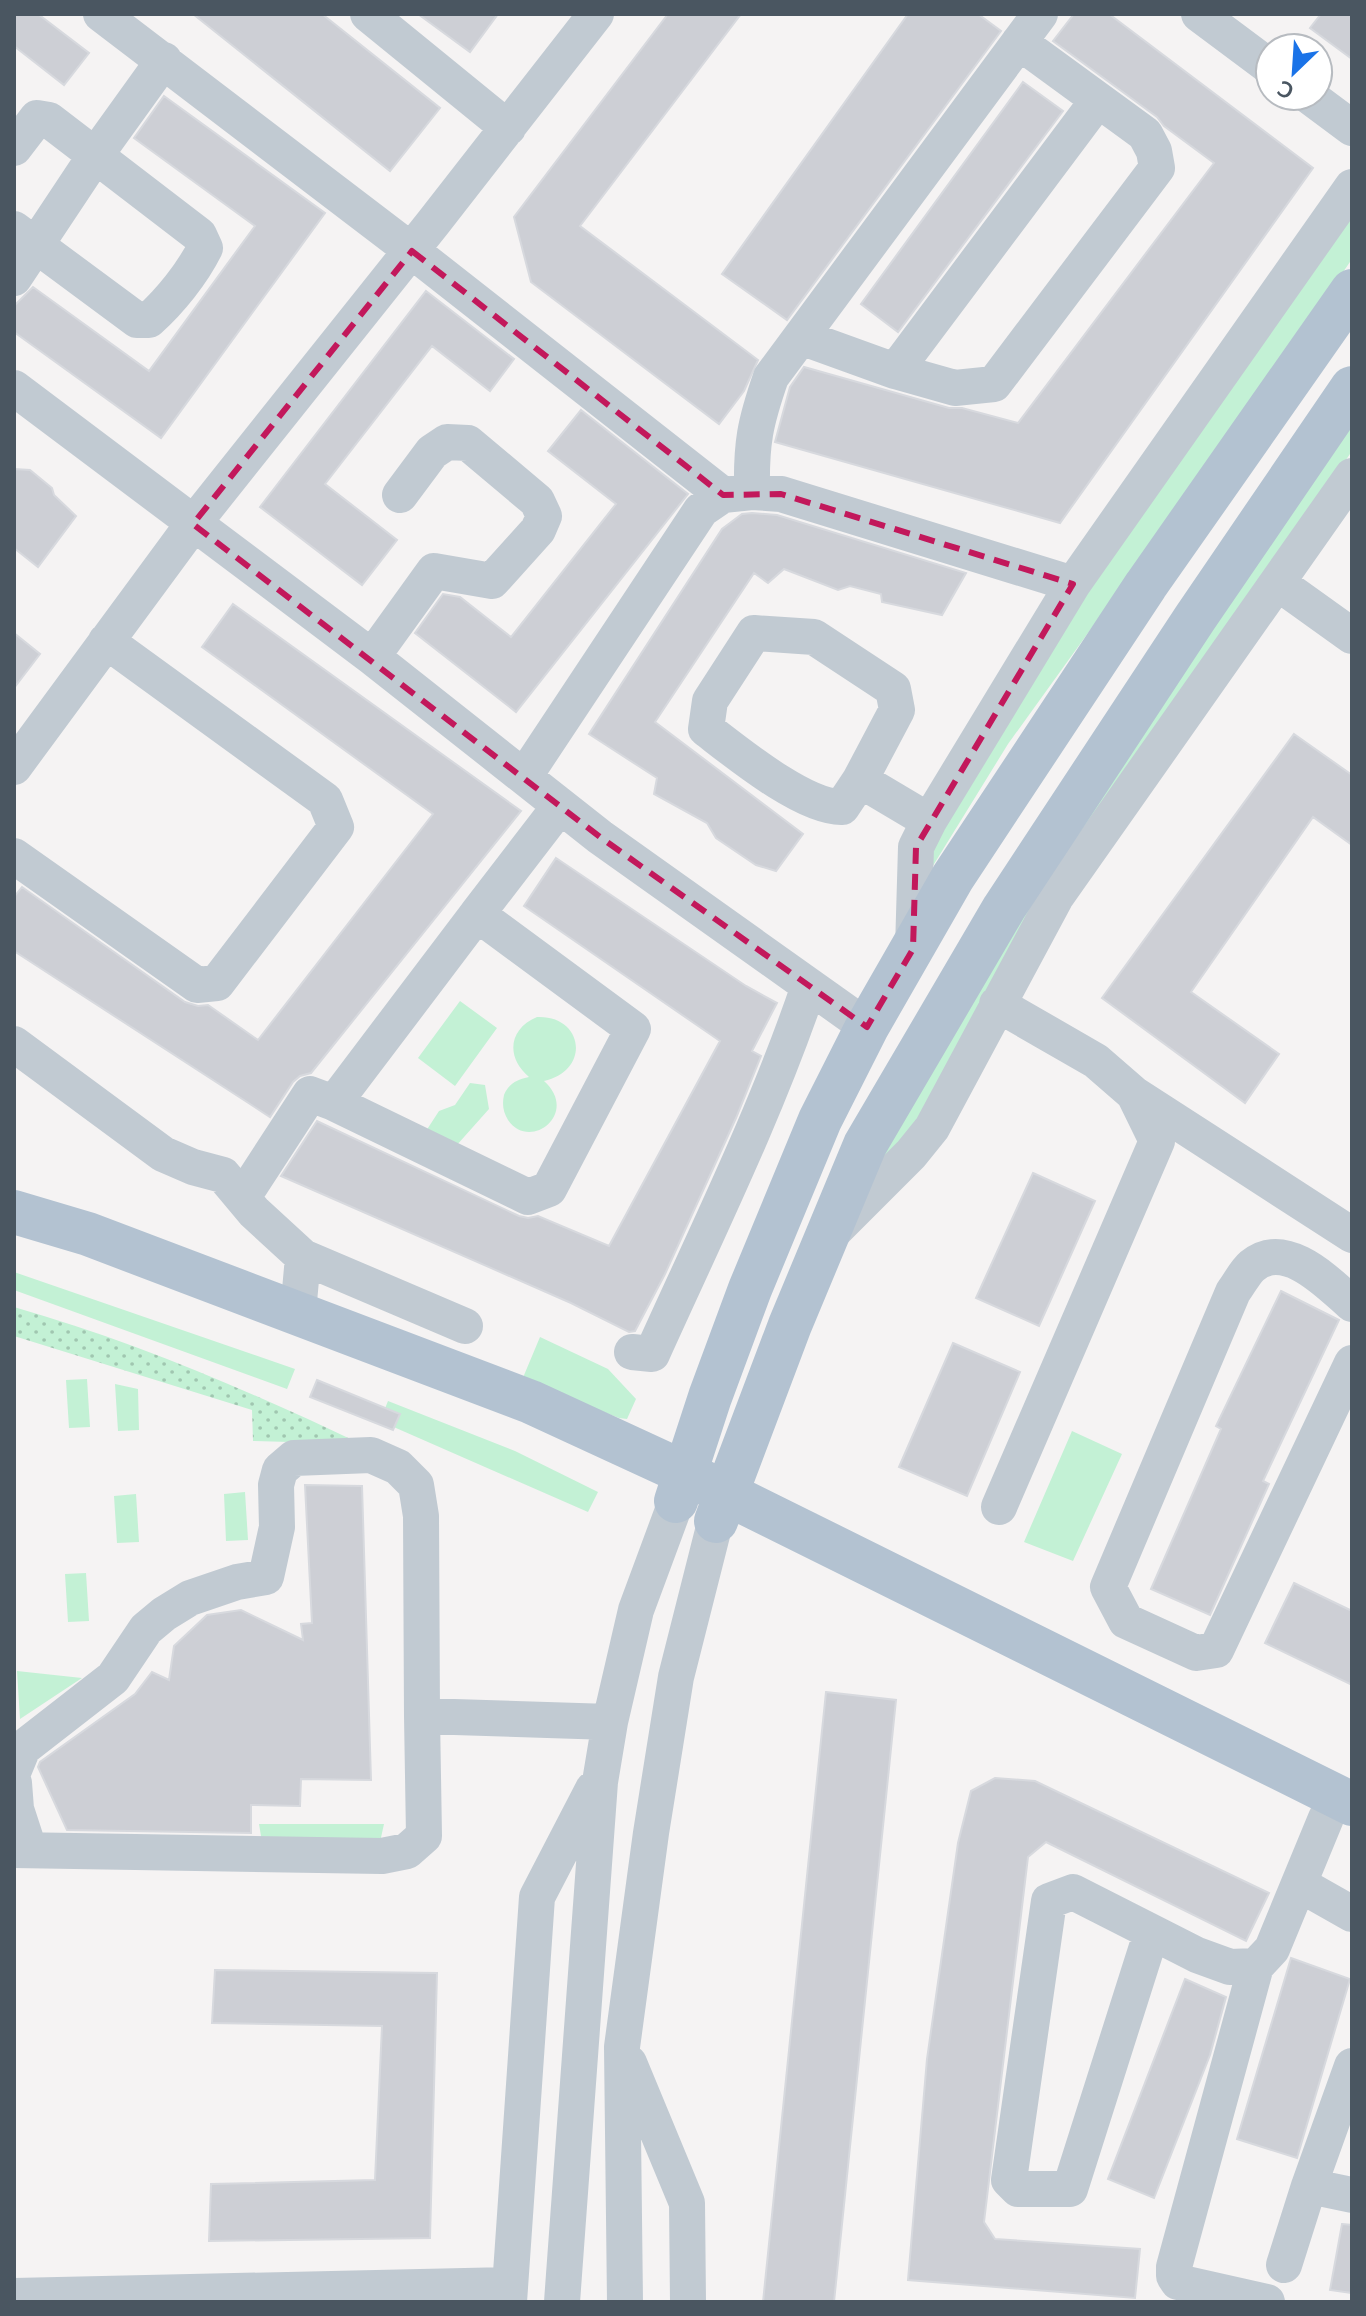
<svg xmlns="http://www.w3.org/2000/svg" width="1366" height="2316" font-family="'Nunito Sans',sans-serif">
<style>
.grass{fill:#c3f1d5}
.park{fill:url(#park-dots)}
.building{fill:#cdcfd5;stroke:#d7d9de;stroke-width:2}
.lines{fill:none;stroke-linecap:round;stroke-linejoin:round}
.minor{stroke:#c1cad2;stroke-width:36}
.major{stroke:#b3c2d1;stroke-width:44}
.marked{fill:none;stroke:#c2185b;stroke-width:6;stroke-dasharray:16 10;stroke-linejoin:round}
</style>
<defs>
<pattern id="park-dots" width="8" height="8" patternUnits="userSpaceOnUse" patternTransform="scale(2)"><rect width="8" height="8" fill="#c3f1d5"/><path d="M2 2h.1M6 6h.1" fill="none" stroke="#a0c6b0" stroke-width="1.8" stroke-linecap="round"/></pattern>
</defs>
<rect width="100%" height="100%" fill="#f5f3f3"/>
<!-- grass -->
<path class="grass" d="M 1352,211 L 1352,259 L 1247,412 L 1008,744 L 926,877 L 933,830 L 1018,694 Z
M 1352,415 L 1352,451 L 1036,915 L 913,1131 L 871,1174 L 920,1074 Z
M 460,1001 L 497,1028 L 455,1086 L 418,1058 Z
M 537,1017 C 584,1015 591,1071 544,1081 C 580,1113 530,1152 508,1120 C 503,1112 502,1104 504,1095 C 508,1084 518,1079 529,1077 C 506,1058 508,1029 537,1017 Z
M 470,1083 L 485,1085 L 489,1109 L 456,1146 L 426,1131 L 439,1111 L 455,1105 Z
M 14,1272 L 295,1369 L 287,1389 L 14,1290 Z
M 540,1337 L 608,1369 L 636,1399 L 627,1419 L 619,1418 L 522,1380 Z
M 87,1379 L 90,1427 L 69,1428 L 66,1380 Z
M 115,1384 L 138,1389 L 139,1430 L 118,1431 Z
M 388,1401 L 515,1451 L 598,1492 L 588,1512 L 380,1421 Z
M 1072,1431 L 1122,1454 L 1073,1561 L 1024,1542 Z
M 245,1492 L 248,1540 L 226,1541 L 224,1494 Z
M 136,1494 L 139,1542 L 117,1543 L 114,1496 Z
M 86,1573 L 89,1621 L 68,1622 L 65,1574 Z
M 17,1671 L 82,1678 L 20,1719 Z
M 259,1824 L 384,1824 L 380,1842 L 262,1842 Z"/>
<!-- park -->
<path class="park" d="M 14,1307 C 133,1341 250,1391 361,1444 L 253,1441 L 252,1410 L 14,1336 Z"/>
<!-- building -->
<path class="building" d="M 14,14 L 38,14 L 89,53 L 64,85 L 14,46 Z
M 193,14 L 322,14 L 440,108 L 390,171 Z
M 418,14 L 498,14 L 470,52 Z
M 668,14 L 741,14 L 580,226 L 758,360 L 744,391 L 719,424 L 531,282 L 514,217 Z
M 908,14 L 978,14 L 1001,31 L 787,320 L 722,274 Z
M 1074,14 L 1109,14 L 1313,168 L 1060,523 L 775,442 L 790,387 L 804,367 L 949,408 L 962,408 L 1018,423 L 1214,163 L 1164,126 L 1157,117 L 1053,41 Z
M 1321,14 L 1352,14 L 1352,59 L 1310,28 Z
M 1023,82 L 1063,111 L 898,332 L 861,304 Z
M 164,96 L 325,213 L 161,438 L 14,332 L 14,306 L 33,287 L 149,371 L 255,226 L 134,138 Z
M 426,291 L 514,359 L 490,391 L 432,346 L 325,484 L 397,540 L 362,585 L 260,507 Z
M 581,410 L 688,494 L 516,712 L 415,633 L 443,594 L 460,597 L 511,637 L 616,504 L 548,451 Z
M 14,469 L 30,470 L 52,488 L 54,495 L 76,516 L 38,567 L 14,548 Z
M 752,513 L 777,515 L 966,573 L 942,615 L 882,602 L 881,594 L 850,586 L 838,590 L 784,569 L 768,583 L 754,573 L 655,722 L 803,834 L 776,871 L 756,865 L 716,838 L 707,823 L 654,794 L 657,778 L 589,734 L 722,529 L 742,514 Z
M 233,604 L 521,811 L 311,1073 L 300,1076 L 293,1082 L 270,1117 L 14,951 L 14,897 L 22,887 L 185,1002 L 198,1006 L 208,1005 L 258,1040 L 433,814 L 202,647 Z
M 14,633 L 40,654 L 14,688 Z
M 1294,734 L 1352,775 L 1352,845 L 1313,817 L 1191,992 L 1279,1054 L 1245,1103 L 1102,998 Z
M 556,858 L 746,986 L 777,1003 L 752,1051 L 761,1056 L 736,1118 L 665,1274 L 635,1331 L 629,1332 L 571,1303 L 281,1176 L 317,1121 L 519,1216 L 528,1218 L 538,1216 L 609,1246 L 720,1041 L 524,906 Z
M 1033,1173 L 1095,1201 L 1039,1326 L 976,1298 Z
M 1281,1291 L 1339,1320 L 1263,1481 L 1269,1484 L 1210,1615 L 1151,1589 L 1221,1429 L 1216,1426 Z
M 953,1343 L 1020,1372 L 967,1496 L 899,1467 Z
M 317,1380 L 400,1414 L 393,1430 L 310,1397 Z
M 305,1485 L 362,1486 L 371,1780 L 301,1779 L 300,1806 L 251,1805 L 251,1833 L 67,1830 L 38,1767 L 40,1762 L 135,1694 L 152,1672 L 169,1680 L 174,1646 L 207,1615 L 241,1610 L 303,1640 L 301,1624 L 312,1623 Z
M 1294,1583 L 1352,1611 L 1352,1685 L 1265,1643 Z
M 826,1692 L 896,1700 L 834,2302 L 763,2302 Z
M 995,1778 L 1035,1781 L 1269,1893 L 1246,1941 L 1046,1842 L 1028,1857 L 984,2222 L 995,2239 L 1140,2249 L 1135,2298 L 908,2280 L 927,2059 L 958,1843 L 971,1791 Z
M 1291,1958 L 1350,1979 L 1297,2158 L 1237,2139 Z
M 215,1970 L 437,1973 L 430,2238 L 209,2241 L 211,2184 L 375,2180 L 382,2026 L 212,2023 Z
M 1185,1979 L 1226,1997 L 1210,2055 L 1154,2198 L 1108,2179 Z
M 1342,2224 L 1352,2225 L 1352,2293 L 1330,2290 Z"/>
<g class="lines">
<!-- minor -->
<path class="minor" d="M 101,14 L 412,251 L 723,495
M 368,14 L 508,128
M 1199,14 L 1270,67
M 1309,96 L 1352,128
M 14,148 L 37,118 L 49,120 L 199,235 L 205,248 C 192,274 170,301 149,320 L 137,320 L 14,229
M 14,278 L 95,156 L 164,60
M 801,337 L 895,371 L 955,388 L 994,384 L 1157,168 L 1154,151 L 1145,134 L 1019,42
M 895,371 L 1098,100
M 14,388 L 372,657 L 600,837 L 867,1027
M 752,492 C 751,443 755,423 771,377 L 1040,14
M 1278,583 L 1352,636
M 372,657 L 434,571 L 492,581 L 538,530 L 544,516 L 537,501 L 468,443 L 447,442 L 432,452 L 400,495
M 14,767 L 193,524 L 433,223 L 596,14
M 524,777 L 701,510 L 723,495 L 752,492 L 781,494 L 1073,584
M 860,780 L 897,710 L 893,689 L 814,637 L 754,633 L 710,701 L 706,729 C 736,752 804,808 842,807 L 860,780 L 929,821
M 14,856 L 197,985 L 217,983 L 336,827 L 325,800 L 106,641
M 913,949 L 916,847 L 929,821 L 1073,584 L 1352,187
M 997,1004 L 1096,1061 L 1134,1094 L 1157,1141 L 999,1507
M 14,1044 L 163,1154 L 193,1167 L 223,1175 L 254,1212 L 303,1257 L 298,1313
M 1134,1094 L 1352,1235
M 334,1103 L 477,914
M 243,1197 L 310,1094 L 334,1103 L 528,1197 L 549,1189 L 633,1029 L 477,914 L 560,806
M 832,1233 L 911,1154 L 932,1128 L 1056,897 L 1352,476
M 303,1257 L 465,1326
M 1352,1304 C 1328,1283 1286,1238 1252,1266 C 1245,1272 1239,1284 1233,1292 L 1108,1587 L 1126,1621 L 1196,1653 L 1216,1650 L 1352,1363
M 632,1352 L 652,1354 C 707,1232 766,1113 809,986
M 14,1770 L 23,1748 L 113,1678 L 146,1629 L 164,1614 L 190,1598 L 237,1582 L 266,1577 L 277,1527 L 276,1485 L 280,1470 L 294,1458 L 371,1455 L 398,1467 L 416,1485 L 421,1516 L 422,1716 L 610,1722
M 14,1783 L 16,1809 L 29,1849
M 14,1850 L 382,1856 L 407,1851 L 424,1836 L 422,1716
M 1299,1884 L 1352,1914
M 1151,1934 L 1070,2189 L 1018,2189 L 1009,2180 L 1049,1901 L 1073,1892 L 1197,1955 L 1230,1967 L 1256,1966
M 629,2063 L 687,2203 L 688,2302
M 1309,2186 L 1352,2195
M 1284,2265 L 1309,2186 L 1352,2066
M 14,2296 L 509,2285
M 509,2302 L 537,1897 L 593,1789
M 562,2302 L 600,1782 L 610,1722 L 636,1610 L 676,1502
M 625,2302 L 622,2047 L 651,1833 L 676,1677 L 715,1523
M 1267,2302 L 1178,2282 L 1174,2276 L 1174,2267 L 1256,1966 L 1272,1949 L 1326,1818"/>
<!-- major -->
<path class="major" d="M 14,1212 L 88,1234 L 531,1402 L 685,1473 L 1352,1804
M 676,1501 L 710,1397 L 750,1289 L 820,1120 L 867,1027 L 953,877 L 1146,585 L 1352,291
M 716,1521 L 790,1325 L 865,1145 L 1004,908 L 1195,618 L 1352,388"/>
</g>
<!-- marked area -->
<path class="marked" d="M 412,251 L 723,495 L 781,494 L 1073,584 L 916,847 L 913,949 L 867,1027 L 600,837 L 193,524 Z"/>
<!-- border -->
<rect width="1366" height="2316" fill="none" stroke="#4a5661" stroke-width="32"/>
<!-- north arrow -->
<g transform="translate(1294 72) rotate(205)"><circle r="38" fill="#ffffff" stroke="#b7bbc0" stroke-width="2"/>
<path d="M0-6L14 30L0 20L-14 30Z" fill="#1a73e8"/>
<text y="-12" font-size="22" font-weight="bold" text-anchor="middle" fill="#4a5661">С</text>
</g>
</svg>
